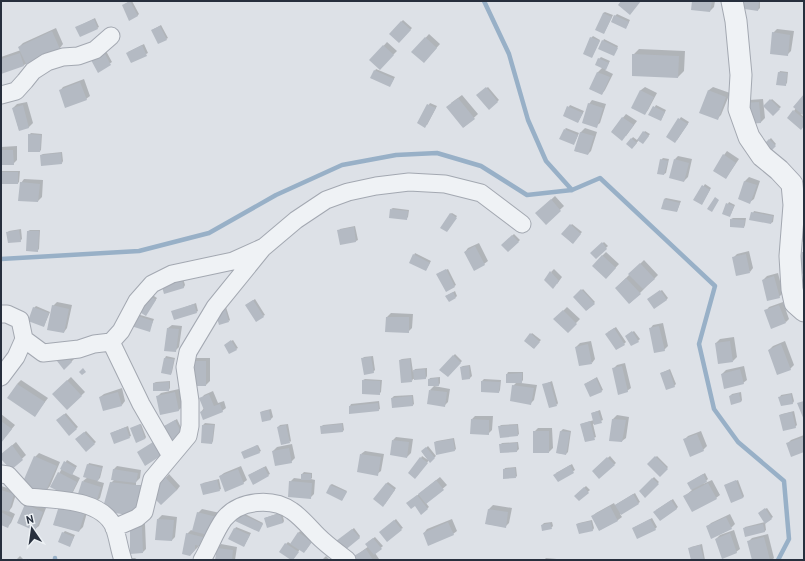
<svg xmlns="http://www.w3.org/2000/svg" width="805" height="561" font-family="'PT Sans',sans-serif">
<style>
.shadow{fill:#0003}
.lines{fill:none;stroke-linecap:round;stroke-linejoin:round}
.stream{stroke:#98b0c7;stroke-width:4.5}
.building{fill:#b4bac3}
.minor-casing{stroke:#a3a8b1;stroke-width:19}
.tertiary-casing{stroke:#a3a8b1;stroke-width:23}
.minor{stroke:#eff2f5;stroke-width:17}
.tertiary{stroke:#eff2f5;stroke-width:21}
</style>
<rect width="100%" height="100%" fill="#dde1e7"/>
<!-- shadow -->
<path class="shadow" d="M 130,1 L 132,1 L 139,14 L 137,16 L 125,4 Z
M 693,1 L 715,1 L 714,7 L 710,11 Z
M 740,1 L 760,1 L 760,8 L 758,10 Z
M 605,12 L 613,15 L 604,33 L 603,13 Z
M 617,14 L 630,20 L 627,26 L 615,16 Z
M 95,18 L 99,27 L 97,28 L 77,27 Z
M 403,20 L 412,28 L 399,42 L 390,34 Z
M 161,25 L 168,38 L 166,39 L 152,30 Z
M 56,28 L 63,44 L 60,48 L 24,65 L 1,73 L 1,57 L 21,50 L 19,47 L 23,43 Z
M 777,29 L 794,31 L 791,51 L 787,55 L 773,33 Z
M 429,34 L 440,44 L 424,62 L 413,52 Z
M 593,36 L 600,40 L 592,57 L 591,38 Z
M 604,39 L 618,46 L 615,53 L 603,41 Z
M 387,42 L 397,51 L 380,68 L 371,60 Z
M 144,44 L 148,53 L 131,62 L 128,52 Z
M 639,49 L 685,51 L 684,71 L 678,77 L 633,55 Z
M 106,51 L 112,62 L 99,71 L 93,58 Z
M 601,57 L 610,61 L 605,70 L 613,74 L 605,90 L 602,94 L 590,89 L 598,72 L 603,67 L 599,59 Z
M 376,69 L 395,77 L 391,84 L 371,78 Z
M 780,71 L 788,72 L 787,83 L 785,85 L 779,73 Z
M 84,79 L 90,96 L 86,99 L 60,91 L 63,87 Z
M 488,87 L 499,100 L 489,108 L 478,95 Z
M 645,87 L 657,93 L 648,110 L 645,114 L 632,108 L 641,90 Z
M 713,87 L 730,93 L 721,115 L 717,119 L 701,112 L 709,90 Z
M 462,95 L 478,114 L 464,127 L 451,103 Z
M 804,95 L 804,112 L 801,114 L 804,117 L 804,125 L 794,111 Z
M 763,99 L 765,118 L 761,122 L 747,123 L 749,100 Z
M 772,99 L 781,107 L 773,114 L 765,106 Z
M 592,100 L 606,104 L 600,123 L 596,126 L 589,104 Z
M 27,102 L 33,123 L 29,127 L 19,130 L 13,108 L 17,104 Z
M 430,103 L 437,106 L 427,125 L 418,123 Z
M 570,105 L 584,111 L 578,122 L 564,115 Z
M 656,105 L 666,110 L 661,120 L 650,115 Z
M 626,114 L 637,121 L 626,136 L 612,131 Z
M 681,117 L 689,122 L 677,140 L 667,137 Z
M 566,128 L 579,133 L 575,142 L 565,129 Z
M 585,128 L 597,132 L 591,151 L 588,154 L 575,151 L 581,132 Z
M 645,131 L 650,134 L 644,141 L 639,140 L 634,146 L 628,144 L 633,137 L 637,140 Z
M 31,133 L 42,134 L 41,150 L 40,151 L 29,135 Z
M 771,138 L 776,144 L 767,153 L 761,148 Z
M 17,146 L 17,160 L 13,164 L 1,164 L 1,147 Z
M 727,151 L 739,159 L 726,178 L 724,155 Z
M 62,152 L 63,161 L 62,163 L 41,155 L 43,154 Z
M 678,156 L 692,159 L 688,177 L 684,181 L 675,159 Z
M 663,158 L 669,159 L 666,173 L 664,174 L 661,160 Z
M 1,171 L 20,171 L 19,182 L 18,183 L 1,183 Z
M 749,177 L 760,181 L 754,199 L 750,202 L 739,199 L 745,181 Z
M 24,179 L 43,180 L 42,197 L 38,201 L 21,183 Z
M 705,184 L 711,188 L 703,202 L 695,199 Z
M 555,196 L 564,206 L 546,223 L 540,210 Z
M 666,198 L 681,201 L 677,211 L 664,199 Z
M 729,202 L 735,205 L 731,214 L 723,213 Z
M 393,208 L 409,210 L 408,217 L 406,219 L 391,209 Z
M 754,211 L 774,215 L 773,222 L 771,223 L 750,219 Z
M 452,213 L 457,216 L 448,230 L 450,214 Z
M 733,218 L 746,218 L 745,225 L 744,227 L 731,219 Z
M 572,224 L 582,232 L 572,243 L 563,234 Z
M 355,226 L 358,240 L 356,241 L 341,244 L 339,231 L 340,229 Z
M 801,228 L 804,229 L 804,242 L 797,240 Z
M 21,229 L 22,239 L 20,241 L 7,233 L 9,231 Z
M 30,230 L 40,230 L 39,249 L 37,251 L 28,231 Z
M 514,234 L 520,240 L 508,251 L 502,245 Z
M 604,242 L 608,246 L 596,257 L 592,253 Z
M 479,243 L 488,261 L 484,264 L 465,252 L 468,248 Z
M 749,251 L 753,268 L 750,272 L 733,258 L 737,254 Z
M 606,252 L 619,264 L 606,278 L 602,256 Z
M 415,253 L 431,261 L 426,270 L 414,255 Z
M 644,260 L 658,275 L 630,303 L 620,284 Z
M 448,269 L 456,285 L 446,291 L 439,273 Z
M 554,269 L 562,277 L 557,284 L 551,272 Z
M 778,273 L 783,293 L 779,297 L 763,280 L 767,276 Z
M 182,275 L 185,285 L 184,287 L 165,293 Z
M 802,279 L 804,280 L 804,297 L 798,296 Z
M 583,289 L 595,302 L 587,310 L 575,297 Z
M 662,290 L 668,298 L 666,300 L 650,298 Z
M 455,291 L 457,296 L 456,297 L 446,296 Z
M 148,292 L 157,298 L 147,313 Z
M 255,299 L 265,315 L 263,316 L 246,305 Z
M 57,302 L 72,305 L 67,328 L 64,332 L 53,306 Z
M 783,302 L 789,319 L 786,322 L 766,311 L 769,307 Z
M 196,303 L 198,311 L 196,312 L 172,312 Z
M 36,306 L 50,312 L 44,326 L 34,308 Z
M 226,307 L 230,320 L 229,321 L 218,310 Z
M 567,307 L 580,319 L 568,331 L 555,319 Z
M 391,313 L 413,314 L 412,328 L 408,332 L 387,317 Z
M 137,314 L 154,319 L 149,331 L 133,325 Z
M 663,323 L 668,346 L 664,350 L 650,329 L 653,325 Z
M 172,325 L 182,326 L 179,347 L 175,351 L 168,328 Z
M 616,327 L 626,342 L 624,344 L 608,332 Z
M 634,331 L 640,339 L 638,341 L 628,335 Z
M 532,333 L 541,340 L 533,348 L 525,341 Z
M 734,337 L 737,357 L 733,361 L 716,343 L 720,339 Z
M 233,340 L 238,348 L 236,349 L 225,345 Z
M 591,341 L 595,359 L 592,363 L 576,347 L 580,343 Z
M 785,341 L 794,365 L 790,369 L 769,350 L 773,346 Z
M 455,354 L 462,361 L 448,376 L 441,369 Z
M 166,356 L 175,358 L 172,372 L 171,374 L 162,372 L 165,358 Z
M 373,356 L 375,370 L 373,372 L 362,359 L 364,357 Z
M 62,358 L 75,358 L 64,369 Z
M 194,358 L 210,358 L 210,381 L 206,385 L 191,385 Z
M 411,358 L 413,372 L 415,369 L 427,368 L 427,376 L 426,378 L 413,379 L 412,381 L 400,360 L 402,359 Z
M 625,363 L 631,388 L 627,391 L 613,369 L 617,365 Z
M 470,365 L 472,376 L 470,378 L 463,379 L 461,367 L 463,366 Z
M 744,366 L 747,380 L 743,383 L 722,374 L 726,370 Z
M 670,369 L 676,384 L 674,386 L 661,373 Z
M 508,372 L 523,372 L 523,380 L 521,383 L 537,385 L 534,400 L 531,403 L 513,386 L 517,382 L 507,382 L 507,374 Z
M 71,377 L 85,392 L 67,409 L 53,394 Z
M 440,377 L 440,383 L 439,385 L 429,380 L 430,378 Z
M 597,377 L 603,390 L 601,391 L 585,384 Z
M 365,379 L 382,380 L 381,392 L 379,394 L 363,380 Z
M 484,379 L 501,380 L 500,390 L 499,392 L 482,381 Z
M 21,380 L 48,398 L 35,415 L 17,384 Z
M 170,381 L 170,388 L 169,390 L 154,383 L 156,382 Z
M 552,381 L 558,403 L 557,405 L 543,385 Z
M 434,386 L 450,389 L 448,402 L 444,406 L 430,390 Z
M 122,388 L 125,401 L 122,405 L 100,397 L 104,394 Z
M 179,389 L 183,406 L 179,410 L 161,414 L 157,397 L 161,393 Z
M 213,391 L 218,403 L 224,401 L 226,408 L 222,411 L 201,412 L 204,408 L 201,399 L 204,395 Z
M 741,392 L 742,400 L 741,402 L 730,396 L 732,394 Z
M 792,393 L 794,401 L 793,403 L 780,397 L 781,395 Z
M 413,395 L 414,404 L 413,405 L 392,398 L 394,396 Z
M 379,401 L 380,409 L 378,410 L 350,406 L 351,404 Z
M 271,409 L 273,417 L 271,419 L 263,420 L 261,412 L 263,411 Z
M 600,410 L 603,420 L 593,424 L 596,437 L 585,441 L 581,424 L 594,420 L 592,413 Z
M 794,411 L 797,425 L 795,427 L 780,415 L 782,414 Z
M 66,413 L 78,427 L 69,434 L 57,420 Z
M 1,414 L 15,425 L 1,442 Z
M 617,415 L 629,417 L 626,438 L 622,441 L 610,440 L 613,419 Z
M 475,416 L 493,416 L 492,430 L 488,434 L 472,419 Z
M 177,419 L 184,434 L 165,426 Z
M 205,423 L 215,424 L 213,441 L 212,443 L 202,442 L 203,425 Z
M 343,423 L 344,430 L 343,431 L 321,427 L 323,425 Z
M 141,424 L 146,437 L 145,439 L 132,428 Z
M 288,424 L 291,441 L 290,442 L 278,427 L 280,425 Z
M 518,424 L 519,434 L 518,435 L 499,427 L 501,425 Z
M 128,426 L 131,436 L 115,443 L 111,433 Z
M 538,428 L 552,428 L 553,448 L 549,452 L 534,432 Z
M 563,429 L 571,431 L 568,452 L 566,454 L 557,453 L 561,431 Z
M 86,431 L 96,442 L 86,450 L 77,439 Z
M 701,431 L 707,446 L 703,450 L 684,440 L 688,436 Z
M 804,435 L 804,451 L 787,444 L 791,440 Z
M 396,437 L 413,439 L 411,453 L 407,457 L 393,440 Z
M 454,438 L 456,449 L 455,450 L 435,442 L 437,441 Z
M 16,442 L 26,455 L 11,469 L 1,457 L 1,455 Z
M 518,442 L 519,449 L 517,451 L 500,445 L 502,443 Z
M 292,444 L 295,458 L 291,462 L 273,451 L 277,447 Z
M 258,445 L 261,451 L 259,452 L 242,452 Z
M 428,446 L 436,456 L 430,461 L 429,460 L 417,476 L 421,458 L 422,456 L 428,460 L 422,452 Z
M 365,451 L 384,454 L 381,471 L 377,474 L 361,454 Z
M 39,453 L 60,462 L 50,486 L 51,487 L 67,460 L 77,466 L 72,474 L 80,478 L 73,492 L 69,496 L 50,486 L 45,492 L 35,457 Z
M 610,456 L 616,463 L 599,477 L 593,471 Z
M 657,456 L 668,467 L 660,476 L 648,464 Z
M 89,463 L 103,466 L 100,478 L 97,481 L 104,483 L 100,498 L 96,502 L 83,481 L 88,477 L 88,465 Z
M 572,464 L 575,470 L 558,481 L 556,473 Z
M 117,466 L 141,470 L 140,478 L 136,482 L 136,485 L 145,485 L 137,513 L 128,514 L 111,483 L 115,479 L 113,470 Z
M 241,466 L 247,480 L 243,483 L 220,476 L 224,473 Z
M 266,466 L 270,474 L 268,475 L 249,475 Z
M 516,467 L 517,476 L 516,477 L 504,470 L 505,468 Z
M 304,472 L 312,473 L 312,478 L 311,479 L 315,480 L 314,494 L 310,498 L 290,482 L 294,478 L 302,479 L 302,474 Z
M 705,473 L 708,479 L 703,484 L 712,480 L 720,495 L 716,498 L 685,496 L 692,490 L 688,483 Z
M 169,474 L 180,486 L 177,490 L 151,494 Z
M 440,477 L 447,485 L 426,503 L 429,507 L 421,513 L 415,505 L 409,502 Z
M 654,477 L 659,482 L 645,496 L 640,491 Z
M 219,479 L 221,489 L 219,490 L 202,485 L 203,483 Z
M 738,480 L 744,496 L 743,498 L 725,485 Z
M 388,482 L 396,488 L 385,504 L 386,484 Z
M 332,484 L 347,491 L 342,500 L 330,485 Z
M 1,486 L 17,491 L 12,507 L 9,511 L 15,514 L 11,523 L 7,527 L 1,524 Z
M 586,486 L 590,490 L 579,500 L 575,496 Z
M 635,493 L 640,502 L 620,514 L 622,517 L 618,520 L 600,530 L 592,517 L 596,513 L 614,503 L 615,505 Z
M 673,499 L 678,507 L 676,509 L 656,510 Z
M 29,501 L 46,508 L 39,526 L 35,529 L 18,523 Z
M 493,505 L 512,508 L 509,523 L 505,527 L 487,524 L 489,509 Z
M 767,508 L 773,517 L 765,522 L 760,512 Z
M 88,509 L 83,527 L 79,531 L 54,525 Z
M 202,509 L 220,513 L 199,546 L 190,555 L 187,534 L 191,530 L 193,531 L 198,513 Z
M 241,512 L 263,523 L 260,529 L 236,520 Z
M 282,512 L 284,521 L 283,523 L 265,518 Z
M 730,514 L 735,524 L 731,528 L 707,527 L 711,523 Z
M 162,515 L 177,517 L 175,537 L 172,540 L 158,519 Z
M 652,518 L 657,527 L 655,529 L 633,528 Z
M 396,519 L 403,528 L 401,529 L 382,531 Z
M 452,519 L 457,531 L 453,534 L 424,533 L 427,529 Z
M 592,520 L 594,528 L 593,530 L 577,524 L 579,523 Z
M 552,522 L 553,526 L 551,528 L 542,525 L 544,523 Z
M 765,522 L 766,530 L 764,532 L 744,529 L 745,527 Z
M 134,524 L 145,524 L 146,549 L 143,552 Z
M 236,527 L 251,533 L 244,546 L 229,539 Z
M 354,528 L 360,536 L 359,538 L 339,540 Z
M 734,530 L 740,549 L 736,552 L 716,539 L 720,535 Z
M 65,531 L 75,535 L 70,545 L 63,533 Z
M 300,531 L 313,540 L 306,550 L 300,549 L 294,558 L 286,544 L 288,542 L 291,544 Z
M 768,534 L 774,558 L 772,560 L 753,560 L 748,542 L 752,538 Z
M 375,537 L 383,546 L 375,553 L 379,559 L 356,560 L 354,557 L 369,546 L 368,542 Z
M 221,544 L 237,547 L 235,560 L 216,560 L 217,548 Z
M 702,544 L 705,560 L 692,560 L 689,549 L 691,547 Z
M 20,556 L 24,560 L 16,560 Z
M 326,556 L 330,560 L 322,560 Z
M 132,558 L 135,558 L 138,560 L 130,560 Z
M 546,558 L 557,559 L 556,560 L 544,560 Z"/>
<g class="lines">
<!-- stream -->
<path class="stream" d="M 484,1 L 509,54 L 528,120 L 546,161 L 572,190
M 1,259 L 139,251 L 209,233 L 276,195 L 342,165 L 396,155 L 437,153 L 481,166 L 527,195 L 572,190 L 600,178 L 715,286 L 699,344 L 714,409 L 738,442 L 784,481 L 789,539 L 778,560
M 55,558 L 55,560"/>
</g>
<!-- building -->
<path class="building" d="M 130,1 L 138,16 L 129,21 L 122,5 Z
M 621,1 L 641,1 L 630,15 L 618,5 Z
M 692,1 L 712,1 L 710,12 L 691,10 Z
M 739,1 L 759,1 L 758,11 L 738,8 Z
M 603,13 L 612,17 L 604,34 L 595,30 Z
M 614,15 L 629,22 L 626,29 L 611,22 Z
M 94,19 L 98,29 L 80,37 L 75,27 Z
M 401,21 L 411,30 L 399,43 L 389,34 Z
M 160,26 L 167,40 L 158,44 L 151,30 Z
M 52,31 L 60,49 L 26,64 L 18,47 Z
M 772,32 L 790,35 L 788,56 L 770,54 Z
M 425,37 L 437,48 L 424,63 L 411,52 Z
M 590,37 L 600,41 L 592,58 L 583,54 Z
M 602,40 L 618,48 L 614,56 L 598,49 Z
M 142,45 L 147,56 L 131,63 L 126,53 Z
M 383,45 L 394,55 L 380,70 L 369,60 Z
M 104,52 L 111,65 L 98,73 L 91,60 Z
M 20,53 L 24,66 L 1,74 L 1,59 Z
M 632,54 L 679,56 L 678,78 L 632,76 Z
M 598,58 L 609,63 L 606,70 L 595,65 Z
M 374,70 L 394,79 L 390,87 L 370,78 Z
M 597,72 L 610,77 L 602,95 L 589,89 Z
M 778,72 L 787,73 L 786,86 L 776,85 Z
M 80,82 L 87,100 L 65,108 L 59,90 Z
M 486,87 L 498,102 L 489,110 L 476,95 Z
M 640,90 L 654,97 L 645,115 L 631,108 Z
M 708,90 L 726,97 L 718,120 L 699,113 Z
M 804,94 L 804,113 L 803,115 L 793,107 Z
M 458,98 L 475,119 L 463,128 L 446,107 Z
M 770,99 L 780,109 L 773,116 L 763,106 Z
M 759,102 L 761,123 L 746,124 L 744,103 Z
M 588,103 L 603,108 L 597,128 L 582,123 Z
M 427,104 L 436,108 L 425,128 L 417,123 Z
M 23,105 L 29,128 L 19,131 L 12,108 Z
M 567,106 L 583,113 L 578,123 L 563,116 Z
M 653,106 L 665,112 L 661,121 L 648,115 Z
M 793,110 L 804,119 L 804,126 L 801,130 L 787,118 Z
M 622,117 L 634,125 L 622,141 L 611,132 Z
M 678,118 L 688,124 L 675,143 L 666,137 Z
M 564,129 L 578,135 L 574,145 L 559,139 Z
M 643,131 L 649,136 L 643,144 L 637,140 Z
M 580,132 L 594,136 L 588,155 L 574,151 Z
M 28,134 L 41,135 L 40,152 L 28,152 Z
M 631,138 L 637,143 L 632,149 L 626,144 Z
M 769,139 L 776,146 L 767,155 L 760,148 Z
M 1,150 L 13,150 L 14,165 L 1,165 Z
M 61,153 L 62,164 L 41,166 L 40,155 Z
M 723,154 L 736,163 L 726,179 L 713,171 Z
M 660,159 L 668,161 L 664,175 L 657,174 Z
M 674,159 L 689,163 L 684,182 L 669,178 Z
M 1,172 L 18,172 L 18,184 L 1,184 Z
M 744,181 L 757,185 L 750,204 L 738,199 Z
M 20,182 L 40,184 L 38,202 L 18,201 Z
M 702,185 L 710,190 L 702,205 L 693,200 Z
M 715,197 L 719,200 L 712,212 L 707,209 Z
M 551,199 L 561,211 L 546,225 L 535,213 Z
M 664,199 L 680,203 L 677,212 L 661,209 Z
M 726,203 L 734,206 L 730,217 L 722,214 Z
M 390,209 L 408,211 L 407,220 L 389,218 Z
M 751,212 L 773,216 L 771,224 L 749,220 Z
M 450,213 L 457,218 L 447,232 L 440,228 Z
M 730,219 L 745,220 L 744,228 L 730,227 Z
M 570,224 L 581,234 L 573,244 L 561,234 Z
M 354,227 L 356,242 L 340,245 L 337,230 Z
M 19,230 L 21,242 L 8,243 L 6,232 Z
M 27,231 L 39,231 L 38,252 L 26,251 Z
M 512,235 L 519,242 L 508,252 L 501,245 Z
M 602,242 L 607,249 L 596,259 L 590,253 Z
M 475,246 L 485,265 L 474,271 L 464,252 Z
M 802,252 L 804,252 L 804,274 L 799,273 Z
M 413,254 L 430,263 L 426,271 L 409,263 Z
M 746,254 L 750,273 L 736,276 L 732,257 Z
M 602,255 L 616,268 L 606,279 L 592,266 Z
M 640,263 L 655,279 L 643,289 L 628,274 Z
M 446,269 L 455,287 L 446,292 L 436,274 Z
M 550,271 L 559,281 L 553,289 L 544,280 Z
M 181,276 L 184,288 L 164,294 L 161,283 Z
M 774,276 L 780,298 L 767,301 L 762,280 Z
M 626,278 L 641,294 L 629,304 L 615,288 Z
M 581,289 L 595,304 L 586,311 L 573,297 Z
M 660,290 L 667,300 L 654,309 L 647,299 Z
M 453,292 L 456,298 L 449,302 L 445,296 Z
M 146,293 L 156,300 L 146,316 L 135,309 Z
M 253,300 L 264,317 L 256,322 L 245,305 Z
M 194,304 L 197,313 L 174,320 L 171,311 Z
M 52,305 L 69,309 L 64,333 L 47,330 Z
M 779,305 L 786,323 L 771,329 L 764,310 Z
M 33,307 L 49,313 L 44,327 L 28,321 Z
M 225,308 L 229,322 L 219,325 L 215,311 Z
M 563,310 L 577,324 L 568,333 L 553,319 Z
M 135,315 L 153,321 L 150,332 L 131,326 Z
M 386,317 L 409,317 L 409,333 L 385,332 Z
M 659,326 L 665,351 L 654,353 L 649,328 Z
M 167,328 L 179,329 L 176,352 L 164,351 Z
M 614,328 L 625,345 L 616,350 L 605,334 Z
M 632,331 L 639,342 L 631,346 L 625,336 Z
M 530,333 L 540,342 L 534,349 L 524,341 Z
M 231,340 L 237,350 L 229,354 L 224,345 Z
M 730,341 L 733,362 L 718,364 L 715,343 Z
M 588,344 L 592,364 L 579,366 L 575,347 Z
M 781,344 L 791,370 L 777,375 L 768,350 Z
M 66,354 L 72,362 L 64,370 L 57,361 Z
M 453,355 L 461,363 L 448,377 L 439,370 Z
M 371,357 L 374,373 L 364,375 L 361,358 Z
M 164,358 L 174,359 L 171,375 L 161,373 Z
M 410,359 L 412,382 L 401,383 L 399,360 Z
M 190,361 L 206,361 L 206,386 L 190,386 Z
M 469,366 L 470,379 L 462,380 L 460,367 Z
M 622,366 L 628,392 L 618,395 L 612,368 Z
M 83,368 L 86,372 L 82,375 L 79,372 Z
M 425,369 L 426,379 L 414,380 L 413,370 Z
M 740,369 L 744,384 L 724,389 L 721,374 Z
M 669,370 L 675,387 L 666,390 L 660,373 Z
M 522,373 L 522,383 L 506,383 L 506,374 Z
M 438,378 L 439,386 L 428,386 L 428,379 Z
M 596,378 L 602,392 L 590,397 L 584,384 Z
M 67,380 L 82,396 L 67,410 L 52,394 Z
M 362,380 L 380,381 L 380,395 L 362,394 Z
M 481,381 L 500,382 L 499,393 L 481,392 Z
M 169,382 L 169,391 L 153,391 L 153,383 Z
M 550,382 L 557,406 L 549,408 L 542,384 Z
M 17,384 L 45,402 L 35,417 L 7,398 Z
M 512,385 L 534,388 L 531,405 L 510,401 Z
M 429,390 L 447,392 L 445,407 L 427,404 Z
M 118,392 L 122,406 L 103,411 L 99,397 Z
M 175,392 L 179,411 L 160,415 L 156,396 Z
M 739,393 L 741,402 L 731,405 L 729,396 Z
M 209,394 L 214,406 L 220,404 L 223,412 L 203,420 L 200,412 L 204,410 L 199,398 Z
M 791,394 L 793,404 L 781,406 L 778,397 Z
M 412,396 L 413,406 L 392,408 L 391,398 Z
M 804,401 L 804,420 L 797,403 Z
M 378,403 L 379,411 L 349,414 L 349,406 Z
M 269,410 L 271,420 L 262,422 L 260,412 Z
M 598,411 L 602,423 L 594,425 L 591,413 Z
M 792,412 L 796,428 L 783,431 L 779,415 Z
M 64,414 L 77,429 L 69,436 L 56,420 Z
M 471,419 L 489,420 L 489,435 L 470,434 Z
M 612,419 L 626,420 L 622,442 L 609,441 Z
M 175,420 L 183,436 L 171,442 L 164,426 Z
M 1,421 L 12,429 L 1,443 Z
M 590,421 L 595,440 L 585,442 L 580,424 Z
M 140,424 L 145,439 L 136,443 L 130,428 Z
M 342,424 L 343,432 L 321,434 L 320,426 Z
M 202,425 L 214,425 L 212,444 L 201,443 Z
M 286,425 L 290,443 L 281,445 L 277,427 Z
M 517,425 L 518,436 L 500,438 L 498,426 Z
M 126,427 L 130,438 L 114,444 L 110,433 Z
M 533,431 L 549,431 L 549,453 L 533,453 Z
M 560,431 L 570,432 L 566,455 L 556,453 Z
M 84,432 L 95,444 L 86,452 L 75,439 Z
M 697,434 L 704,451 L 690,457 L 683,439 Z
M 804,437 L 804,452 L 791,457 L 786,443 Z
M 453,439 L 455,451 L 436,455 L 434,442 Z
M 392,440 L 409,442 L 407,458 L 390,455 Z
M 153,442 L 162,455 L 145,466 L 137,452 Z
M 517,443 L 517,452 L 500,453 L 499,444 Z
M 12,445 L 23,460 L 11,470 L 1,459 L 1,454 Z
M 257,445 L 260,453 L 244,459 L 241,452 Z
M 426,447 L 435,458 L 430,463 L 421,451 Z
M 289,448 L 292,463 L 275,466 L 272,451 Z
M 360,454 L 381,457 L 378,476 L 357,472 Z
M 34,456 L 57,466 L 45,493 L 22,484 Z
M 655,456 L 668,469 L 660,477 L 647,464 Z
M 420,457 L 428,463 L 415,479 L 408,473 Z
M 607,457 L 615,465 L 599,479 L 592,471 Z
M 64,461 L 76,468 L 72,475 L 60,469 Z
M 87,464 L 102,468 L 98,481 L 83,477 Z
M 570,465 L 574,473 L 558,482 L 553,475 Z
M 264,467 L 269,476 L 253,485 L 248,475 Z
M 515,468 L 516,478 L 503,479 L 503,469 Z
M 113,469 L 138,473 L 136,483 L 111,480 Z
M 238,469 L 244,484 L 225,492 L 219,476 Z
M 58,472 L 77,482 L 70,497 L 50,487 Z
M 301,474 L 311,474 L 311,480 L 301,480 Z
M 703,474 L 707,482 L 691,490 L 687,483 Z
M 165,477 L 177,490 L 161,505 L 150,494 Z
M 652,478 L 659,484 L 645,498 L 639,491 Z
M 217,480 L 220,491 L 203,495 L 200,484 Z
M 436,480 L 444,490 L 426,504 L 418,494 Z
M 736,480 L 743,498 L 731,503 L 724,485 Z
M 82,481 L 101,487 L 96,503 L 77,497 Z
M 289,481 L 312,483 L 311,499 L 288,497 Z
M 110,482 L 144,486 L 137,514 L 129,512 L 128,515 L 102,511 Z
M 386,483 L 395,490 L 383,507 L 373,499 Z
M 708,483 L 717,499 L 692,512 L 683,496 Z
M 330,485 L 347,492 L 342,501 L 326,493 Z
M 584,487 L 589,493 L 579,501 L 574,496 Z
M 1,490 L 14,494 L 9,512 L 1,510 Z
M 633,494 L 639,504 L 621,515 L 615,505 Z
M 417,495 L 428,509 L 421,515 L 415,506 L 411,509 L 406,503 Z
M 671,500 L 677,509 L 660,521 L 653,512 Z
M 25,504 L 43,512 L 35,531 L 17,523 Z
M 59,506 L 85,512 L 79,532 L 53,525 Z
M 610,506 L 618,521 L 599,531 L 591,516 Z
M 765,508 L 772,519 L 765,524 L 758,513 Z
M 488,509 L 508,512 L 506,528 L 485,524 Z
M 1,512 L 12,518 L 8,528 L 1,525 Z
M 197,512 L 217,517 L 212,536 L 192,531 Z
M 239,513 L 263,524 L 259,532 L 235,521 Z
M 280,513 L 283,523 L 267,528 L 264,518 Z
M 726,517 L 732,529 L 711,539 L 706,526 Z
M 157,519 L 174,520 L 172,541 L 155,540 Z
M 650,519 L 656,530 L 637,539 L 632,528 Z
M 394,520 L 402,530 L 387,542 L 379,532 Z
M 591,521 L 593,531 L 579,534 L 576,524 Z
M 448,522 L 454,535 L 428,546 L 423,533 Z
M 550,523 L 552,529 L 542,531 L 541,525 Z
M 763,524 L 765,532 L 745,537 L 743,528 Z
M 142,527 L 143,553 L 130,554 L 130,528 Z
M 234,528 L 250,535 L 244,547 L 228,539 Z
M 352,529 L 360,538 L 344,551 L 336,541 Z
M 62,532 L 74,537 L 70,547 L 58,542 Z
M 298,532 L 312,542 L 304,553 L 290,544 Z
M 186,533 L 207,538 L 205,547 L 195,545 L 195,550 L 190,556 L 182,554 Z
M 730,533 L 737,553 L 722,559 L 715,539 Z
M 764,537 L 770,560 L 752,560 L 747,541 Z
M 373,538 L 382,549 L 374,555 L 365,544 Z
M 285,543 L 299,552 L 293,560 L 291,560 L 279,552 Z
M 700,545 L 704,560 L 691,560 L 688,548 Z
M 217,548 L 233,550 L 232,560 L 215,560 Z
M 366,549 L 373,560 L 354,560 L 352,557 Z"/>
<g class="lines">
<defs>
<path id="minor" d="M 1,95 L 16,91 L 25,81 L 33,71 L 47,62 L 63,57 L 78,56 L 95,50 L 111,36
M 1,314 L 7,314 L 20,320 L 24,339 L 43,353 L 79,349 L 94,344 L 111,342 L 121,331 L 137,301 L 152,284 L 172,274 L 233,261 L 264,247 L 296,220 L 326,200 L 348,192 L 376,186 L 409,182 L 445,184 L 481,193 L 522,224
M 111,342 L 141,404 L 171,456
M 1,377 L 16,357 L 24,339
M 1,474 L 8,475 L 28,497 C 54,500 101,498 114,527 C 118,537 119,549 123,560
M 114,528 L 137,518 L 144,512 L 152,479 L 188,436 L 190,426 L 190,401 L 185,367 L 188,352 L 215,307 L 262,249
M 202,560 C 210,547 215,531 224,519 C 239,500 272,497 292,511 C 301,517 310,528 318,536 C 327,545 337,552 347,560"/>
<path id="tertiary" d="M 732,1 L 736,21 L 741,75 L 739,109 L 749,137 L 762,156 L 779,170 L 792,184 L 794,205 L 790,256 L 792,289 L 795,303 L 804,311"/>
</defs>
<!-- minor casing -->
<use href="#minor" class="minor-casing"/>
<!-- tertiary casing -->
<use href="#tertiary" class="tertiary-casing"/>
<!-- minor -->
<use href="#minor" class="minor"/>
<!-- tertiary -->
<use href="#tertiary" class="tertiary"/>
</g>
<!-- border -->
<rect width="805" height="561" fill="none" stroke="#272f3d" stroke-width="4"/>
<!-- north arrow -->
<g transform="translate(32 529) rotate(347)" stroke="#ecf0f4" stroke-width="3" paint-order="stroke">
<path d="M0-3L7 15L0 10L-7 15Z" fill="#272f3d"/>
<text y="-6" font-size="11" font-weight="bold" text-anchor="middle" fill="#272f3d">N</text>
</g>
</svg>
